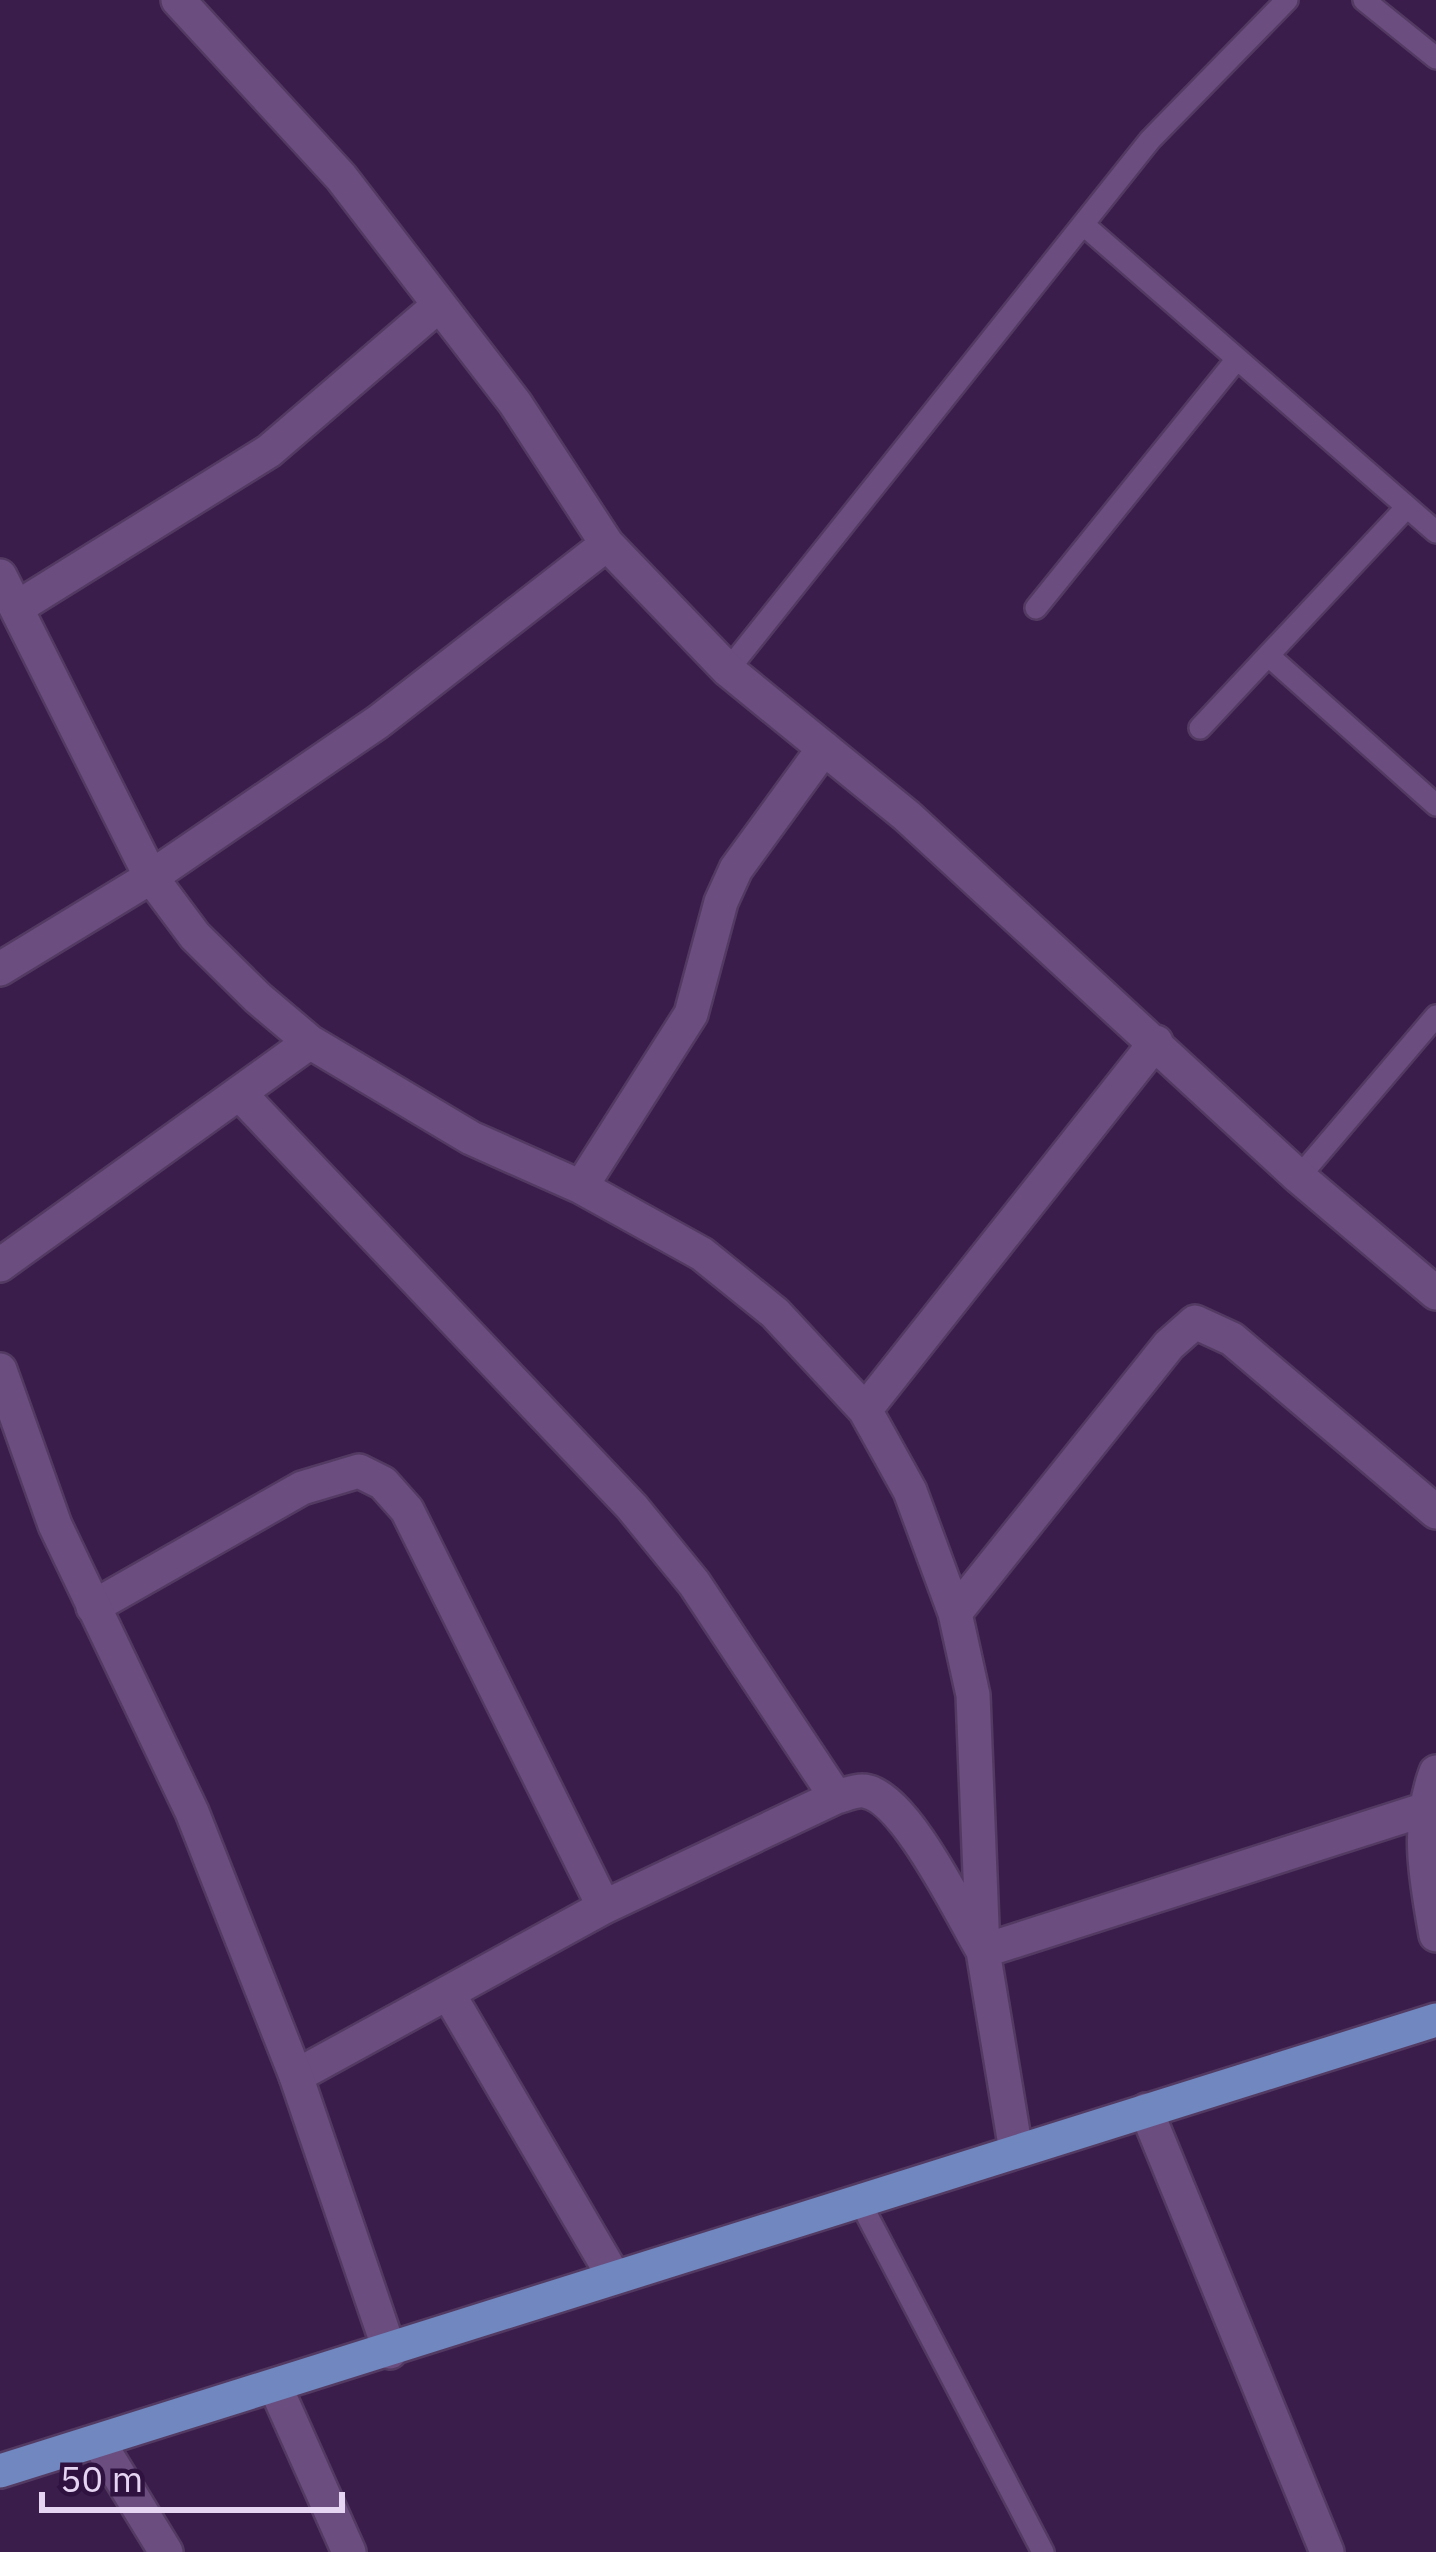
<svg xmlns="http://www.w3.org/2000/svg" width="1436" height="2552" font-family="'IBM Plex Sans',sans-serif">
<style>
.lines{fill:none;stroke-linecap:round;stroke-linejoin:round}
.service-casing{stroke:#533a62;stroke-width:26}
.minor-casing{stroke:#533a62;stroke-width:38}
.tertiary-casing{stroke:#533a62;stroke-width:38}
.primary-casing{stroke:#533a62;stroke-width:38}
.service{stroke:#6b4d7f;stroke-width:21}
.minor{stroke:#6b4d7f;stroke-width:33}
.tertiary{stroke:#6b4d7f;stroke-width:33}
.primary{stroke:#7087bf;stroke-width:33}
</style>
<rect width="100%" height="100%" fill="#3a1d4b"/>
<g class="lines">
<defs>
<path id="service" d="M 1364,0 L 1436,58
M 1085,226 L 1436,532
M 1036,608 L 1237,359
M 1269,656 L 1436,805
M 728,670 L 1150,140 L 1287,0
M 1200,728 L 1407,507
M 1299,1177 L 1436,1016
M 859,2200 L 1043,2552"/>
<path id="minor" d="M 178,0 L 341,177 L 515,403 L 607,544 L 728,670 L 907,816 L 1299,1177 L 1436,1293
M 0,576 L 151,877 L 195,936 L 258,998 L 310,1042 L 471,1138 L 581,1187 L 702,1254 L 775,1313 L 865,1410 L 910,1491 L 955,1613 L 973,1695 L 983,1951 L 1016,2151
M 18,607 L 269,451 L 438,306
M 0,969 L 151,877 L 378,722 L 607,544
M 239,1093 L 632,1507 L 694,1583 L 836,1797
M 581,1187 L 691,1014 L 721,902 L 736,869 L 824,748
M 0,1265 L 310,1042
M 865,1410 L 1156,1042
M 93,1607 L 302,1488 L 359,1471 L 383,1483 L 407,1510 L 604,1907
M 955,1613 L 1169,1345 L 1195,1322 L 1232,1339 L 1436,1512
M 1436,1772 C 1416,1826 1426,1879 1436,1935
M 448,1993 L 614,2277
M 296,2076 L 604,1907 L 836,1797 C 844,1795 856,1790 864,1791 C 905,1795 962,1916 983,1951 L 1423,1810
M 1146,2110 L 1327,2552
M 275,2386 L 349,2552
M 98,2441 L 166,2552"/>
<path id="tertiary" d="M 0,1370 L 55,1525 L 192,1812 L 296,2076 L 390,2352"/>
<path id="primary" d="M 0,2471 L 1436,2020"/>
</defs>
<!-- service casing -->
<use href="#service" class="service-casing"/>
<!-- minor casing -->
<use href="#minor" class="minor-casing"/>
<!-- tertiary casing -->
<use href="#tertiary" class="tertiary-casing"/>
<!-- primary casing -->
<use href="#primary" class="primary-casing"/>
<!-- service -->
<use href="#service" class="service"/>
<!-- minor -->
<use href="#minor" class="minor"/>
<!-- tertiary -->
<use href="#tertiary" class="tertiary"/>
<!-- primary -->
<use href="#primary" class="primary"/>
</g>
<!-- scale -->
<path d="M42 2492v18h300v-18" fill="none" stroke="#e6d5f2" stroke-width="6"/>
<text x="60" y="2492" font-size="36" fill="#e6d5f2" stroke="#2f1240" stroke-width="9" paint-order="stroke">50 m</text>
</svg>
